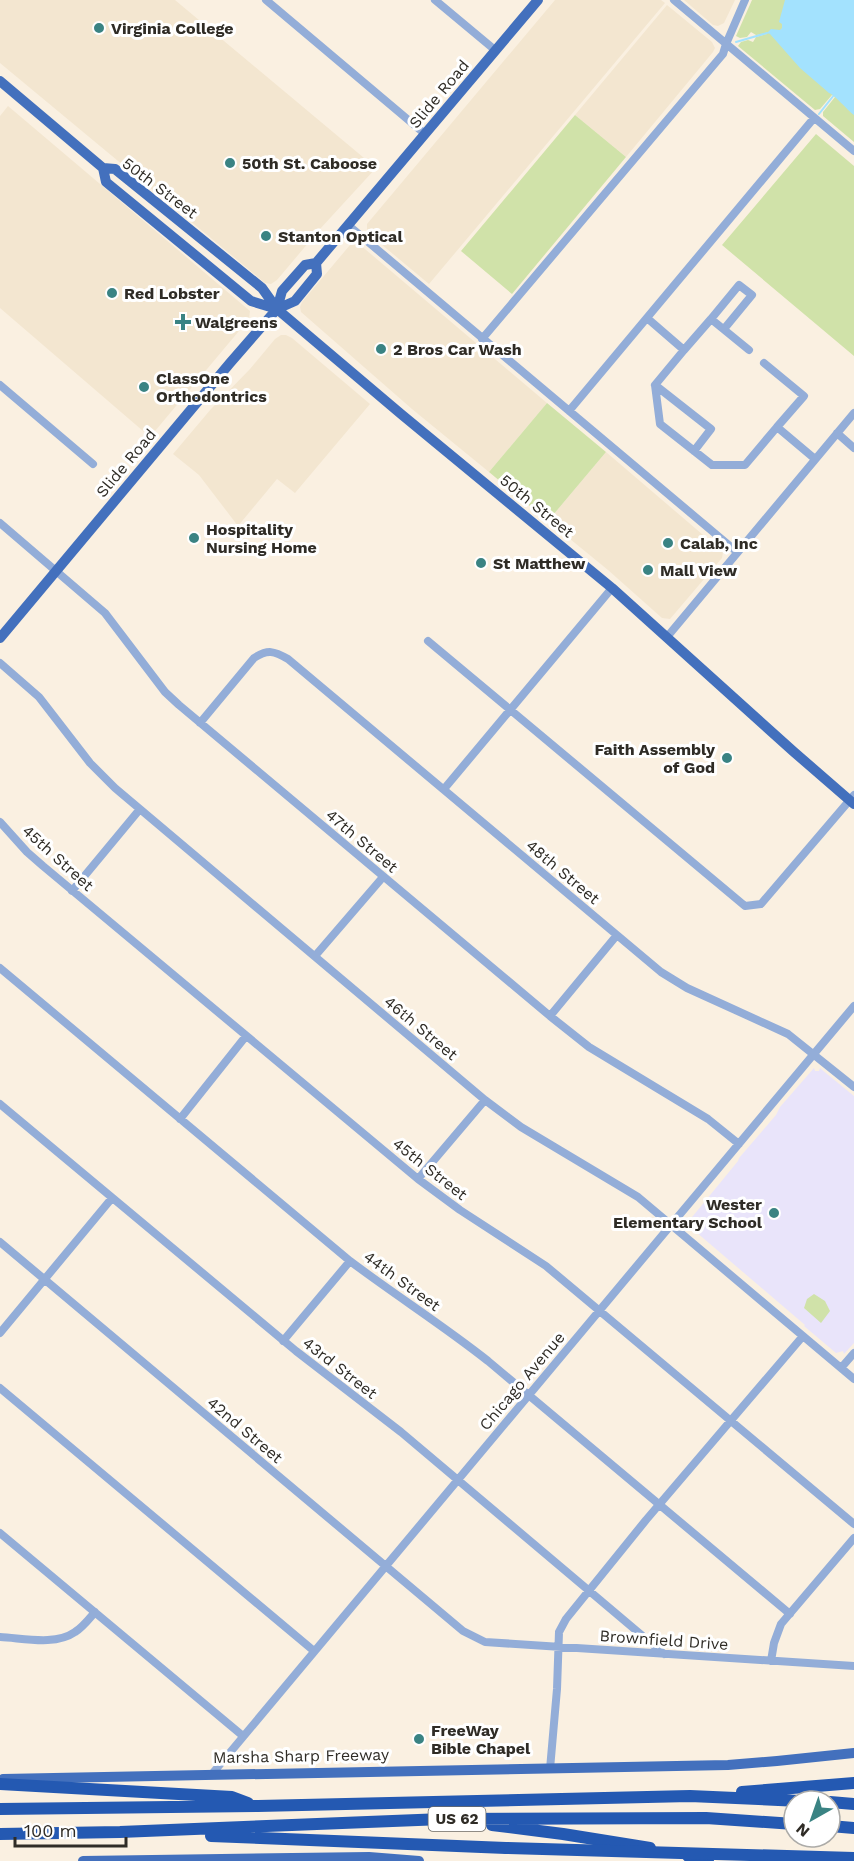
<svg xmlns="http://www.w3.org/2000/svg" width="854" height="1861" font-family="'Work Sans',sans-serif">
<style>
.built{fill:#f3e6d0}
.education{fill:#e9e4fa}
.green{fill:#d0e2a9}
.water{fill:#a3e2fe}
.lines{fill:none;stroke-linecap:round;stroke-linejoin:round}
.stream{stroke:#a3e2fe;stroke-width:2}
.minor{stroke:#93add8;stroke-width:8}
.major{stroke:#4370bd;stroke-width:10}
.highway{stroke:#2459b2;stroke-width:12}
.highway-bridge{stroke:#2459b2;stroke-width:12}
.poi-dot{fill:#3a8383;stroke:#fff;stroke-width:2}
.labels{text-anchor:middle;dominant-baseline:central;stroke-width:6;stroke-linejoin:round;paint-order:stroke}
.shield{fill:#fff;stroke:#6d6b67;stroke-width:1.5}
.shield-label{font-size:15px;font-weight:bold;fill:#2f2c26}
.poi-label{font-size:16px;font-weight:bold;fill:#2f2c26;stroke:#fff;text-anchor:start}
.street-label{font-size:16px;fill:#2f2c26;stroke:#fff}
</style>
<rect width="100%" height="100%" fill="#faf0e1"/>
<!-- built -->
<path class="built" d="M 0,0 L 175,0 L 376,168 L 320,229 L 277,280 L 271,284 L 265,283 L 0,63 Z
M 555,0 L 661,0 L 665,3 L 429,284 L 369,234 L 367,230 L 367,224 Z
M 684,0 L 735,0 L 724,23 L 718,26 L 713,25 Z
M 667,5 L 712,42 L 715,48 L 713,52 L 626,157 L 575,115 Z
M 8,106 L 250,311 L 249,319 L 150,437 L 0,308 L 0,116 Z
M 353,243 L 359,244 L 547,403 L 489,472 L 412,409 L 301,312 L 300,307 L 302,302 L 350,245 Z
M 281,335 L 286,335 L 292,338 L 370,404 L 295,493 L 277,479 L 238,526 L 199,475 L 173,454 L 211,409 L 250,369 L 275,339 Z
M 606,452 L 723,552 L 722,558 L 670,619 L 662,618 L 608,570 L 548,521 Z"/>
<!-- education -->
<path class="education" d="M 814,1068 L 815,1071 L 819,1071 L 820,1068 L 821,1069 L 854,1096 L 854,1343 L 844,1354 L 843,1351 L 836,1353 L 804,1326 L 805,1325 L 689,1226 L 688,1222 L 738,1161 L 739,1158 L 776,1115 L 780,1107 Z"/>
<!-- green -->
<path class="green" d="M 752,0 L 854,0 L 854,142 L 823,116 L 823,112 L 835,97 L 832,95 L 820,109 L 815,110 L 738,46 L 741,42 L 748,40 L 753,42 L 756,37 L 767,34 L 756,35 L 751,32 L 747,37 L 740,38 L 736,36 Z
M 575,115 L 626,157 L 512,294 L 461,251 Z
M 816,134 L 854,166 L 854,356 L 722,245 Z
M 547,403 L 606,452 L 548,521 L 489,472 Z
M 814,1294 L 825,1301 L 830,1311 L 821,1323 L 804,1308 L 807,1299 Z"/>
<!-- water -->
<path class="water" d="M 785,0 L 854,0 L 854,115 C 847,110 835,95 829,93 L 800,68 L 770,34 L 767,33 L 771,29 L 780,30 L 782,28 L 782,24 L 779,22 Z"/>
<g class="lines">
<!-- stream -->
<path class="stream" d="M 736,42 L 767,33
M 819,114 L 834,95"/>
<!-- minor -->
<path class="minor" d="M 266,0 L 425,134
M 435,0 L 495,50
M 674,0 L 854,151
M 348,225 L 737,552
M 647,318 L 684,350 L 655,385 L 660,424 L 712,465 L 745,465 L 777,427 L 815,459
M 711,319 L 739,285 L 752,295 L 724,329
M 482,339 L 723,54 L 726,44 L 745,0
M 684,350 L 711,319 L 749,350
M 764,363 L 804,396 L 777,427
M 0,385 L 93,464
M 655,385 L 711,429 L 694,451
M 569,411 L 814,118
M 837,433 L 854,448
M 0,523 L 105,613 L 165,692 L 179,705 L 550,1016 L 589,1047 L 708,1119 L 739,1144
M 667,637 L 854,413
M 428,641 L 745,906 L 761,904 L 854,795
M 0,663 L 39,697 L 90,763 L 115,788 L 485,1100 L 521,1127 L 638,1197 L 854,1379
M 200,723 L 254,658 C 268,649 274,651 288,659 L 661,972 L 687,988 L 788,1034 L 854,1087
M 444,789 L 612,588
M 0,822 L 27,852 L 43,866 L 418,1179 L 460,1210 L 546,1266 L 854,1524
M 72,891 L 140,809
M 315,956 L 383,877
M 0,968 L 350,1261 C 395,1295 444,1326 488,1361 L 790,1614
M 550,1016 L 617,935
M 0,1104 L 296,1351 L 401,1432 L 664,1654
M 180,1119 L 246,1036
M 418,1179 L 485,1100
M 0,1242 L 463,1631 L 485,1642 L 854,1666
M 0,1333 L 112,1198
M 283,1341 L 350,1261
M 841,1368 L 854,1353
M 0,1388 L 314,1651
M 0,1533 L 243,1736
M 0,1637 C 23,1638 55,1646 75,1632 C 83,1627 89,1619 95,1612
M 771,1661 L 774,1643 L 781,1624 L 854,1538
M 550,1769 L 557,1689 L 559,1632 L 566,1619 L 646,1520 L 803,1336
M 212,1774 L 854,1006"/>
<!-- major -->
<path class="major" d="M 0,81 L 103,168 L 115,169 L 262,288 L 277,309 L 401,414 L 612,588 L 794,752 L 854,804
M 103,168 L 106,182 L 251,301 L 277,309
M 277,309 L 282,291 L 305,265 L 316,263 L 538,0
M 0,638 L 230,363 L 277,309 L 295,301 L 317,274 L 316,263
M 3,1779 L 728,1765 L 777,1761 L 854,1753
M 83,1861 L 369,1857 L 419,1861"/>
<!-- highway -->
<path class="highway" d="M 0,1784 L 232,1797 L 248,1803
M 742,1792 L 854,1783
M 830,1802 L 854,1804
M 0,1809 L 258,1806 L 690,1796 L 800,1801
M 492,1825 L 563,1834 L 650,1848
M 830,1826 L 854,1828
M 0,1834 L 120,1832 L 443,1819 L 706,1818 L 794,1824
M 211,1836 L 506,1848
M 688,1856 L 708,1861"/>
<!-- highway-bridge -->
<path class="highway-bridge" d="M 506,1848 L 854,1858"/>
</g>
<!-- markers -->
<g class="poi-dot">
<circle cx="99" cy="28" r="6"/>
<circle cx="230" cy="163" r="6"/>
<circle cx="266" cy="236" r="6"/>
<circle cx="112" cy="293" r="6"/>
<path d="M180 313h6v6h6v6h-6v6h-6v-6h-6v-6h6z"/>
<circle cx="381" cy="349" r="6"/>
<circle cx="144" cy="387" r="6"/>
<circle cx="194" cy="538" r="6"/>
<circle cx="668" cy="543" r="6"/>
<circle cx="481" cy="563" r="6"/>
<circle cx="648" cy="570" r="6"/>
<circle cx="727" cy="758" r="6"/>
<circle cx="774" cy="1213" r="6"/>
<circle cx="419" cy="1739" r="6"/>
</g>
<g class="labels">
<!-- shield labels -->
<rect class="shield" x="428.5" y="1807" width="57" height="24" rx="4.5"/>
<g class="shield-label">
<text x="457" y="1819">US 62</text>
</g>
<!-- poi labels -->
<g class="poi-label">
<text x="111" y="28">Virginia College</text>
<text x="242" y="163">50th St. Caboose</text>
<text x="278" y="236">Stanton Optical</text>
<text x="124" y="293">Red Lobster</text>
<text x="195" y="322">Walgreens</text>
<text x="393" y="349">2 Bros Car Wash</text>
<text x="156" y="378">ClassOne<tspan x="156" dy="18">Orthodontrics</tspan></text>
<text x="206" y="529">Hospitality<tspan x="206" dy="18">Nursing Home</tspan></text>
<text x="680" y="543">Calab, Inc</text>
<text x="493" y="563">St Matthew</text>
<text x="660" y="570">Mall View</text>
<text x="715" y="749" text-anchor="end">Faith Assembly<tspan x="715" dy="18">of God</tspan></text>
<text x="762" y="1204" text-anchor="end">Wester<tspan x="762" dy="18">Elementary School</tspan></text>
<text x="431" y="1730">FreeWay<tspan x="431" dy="18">Bible Chapel</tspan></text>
</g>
<!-- street labels -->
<g class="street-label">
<text transform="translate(439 94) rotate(-50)">Slide Road</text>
<text transform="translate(160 188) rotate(37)">50th Street</text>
<text transform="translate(126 463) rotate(-50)">Slide Road</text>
<text transform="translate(537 506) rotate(39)">50th Street</text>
<text transform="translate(362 841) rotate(40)">47th Street</text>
<text transform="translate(58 858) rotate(42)">45th Street</text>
<text transform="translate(563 872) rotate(40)">48th Street</text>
<text transform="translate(421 1028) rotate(40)">46th Street</text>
<text transform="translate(430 1169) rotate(38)">45th Street</text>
<text transform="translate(402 1281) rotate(36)">44th Street</text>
<text transform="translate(340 1368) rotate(38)">43rd Street</text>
<text transform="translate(522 1381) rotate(-50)">Chicago Avenue</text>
<text transform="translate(245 1430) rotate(40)">42nd Street</text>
<text transform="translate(664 1640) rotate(4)">Brownfield Drive</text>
<text transform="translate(301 1756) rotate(-1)">Marsha Sharp Freeway</text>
</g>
</g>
<!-- north arrow -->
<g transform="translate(812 1819) rotate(220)"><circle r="28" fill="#ffffff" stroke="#acaba8" stroke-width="1.5"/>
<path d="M0-4.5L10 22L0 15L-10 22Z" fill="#3a8383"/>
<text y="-9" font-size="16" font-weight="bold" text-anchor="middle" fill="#2f2c26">N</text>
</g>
<!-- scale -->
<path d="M15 1837v9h111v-9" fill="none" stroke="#2f2c26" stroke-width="3"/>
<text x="24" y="1837" font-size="18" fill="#2f2c26" stroke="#ffffff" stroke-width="4.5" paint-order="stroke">100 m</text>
</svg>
